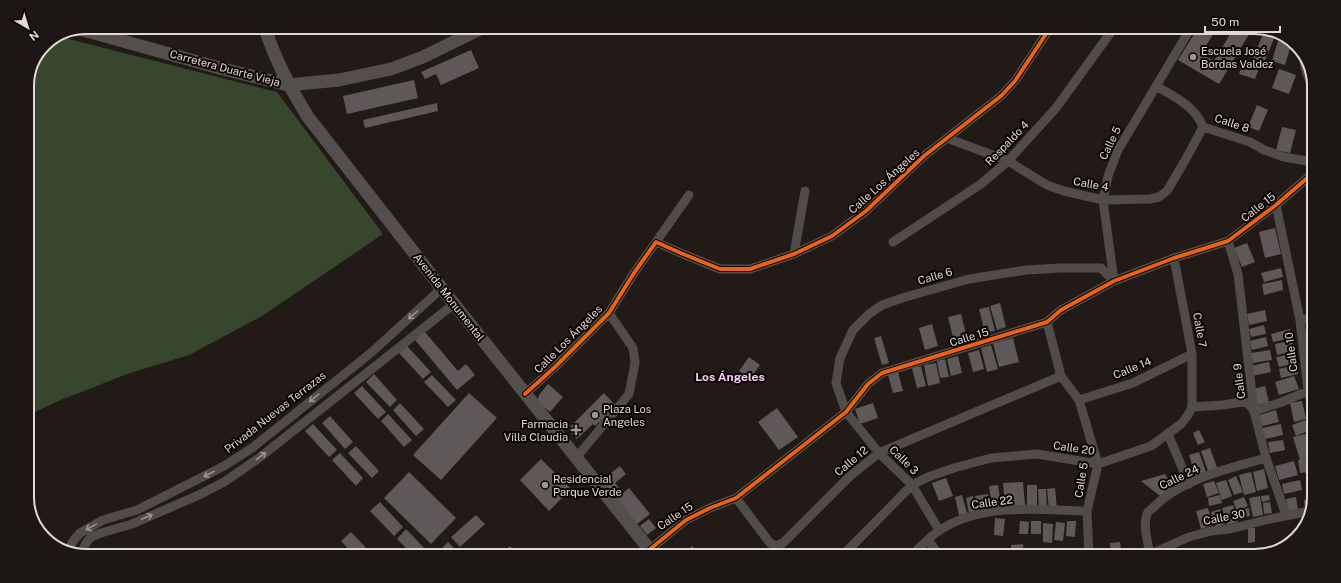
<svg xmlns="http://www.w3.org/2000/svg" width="1341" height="583" font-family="'Public Sans',sans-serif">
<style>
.forest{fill:#37472d}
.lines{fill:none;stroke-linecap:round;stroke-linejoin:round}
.stream{stroke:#29505d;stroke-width:3}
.building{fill:#5f5859}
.minor{stroke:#504c4a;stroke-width:9}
.secondary{stroke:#524f4c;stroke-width:13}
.cycleway-casing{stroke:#0b0503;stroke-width:6}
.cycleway{stroke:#ea6118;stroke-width:4}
.oneway{stroke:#9a928e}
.poi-dot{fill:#9f9691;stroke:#0b0503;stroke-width:1.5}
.labels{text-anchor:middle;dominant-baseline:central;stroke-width:4;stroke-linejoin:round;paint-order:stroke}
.poi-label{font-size:11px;fill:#e3d8d3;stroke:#0b0503;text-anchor:start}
.street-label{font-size:11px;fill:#e3d8d3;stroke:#0b0503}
.neighbourhood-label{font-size:12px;font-weight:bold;fill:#fbcbf9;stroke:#0b0503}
.rim{fill:none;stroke:#e3d8d3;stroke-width:2}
</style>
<rect width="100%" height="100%" fill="#221a16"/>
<!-- forest -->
<path class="forest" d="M 61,37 L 277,92 L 383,234 L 262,316 L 189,355 L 127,374 L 56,402 L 27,416 L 27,82 L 44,44 Z"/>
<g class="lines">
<!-- stream -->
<path class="stream" d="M 1253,556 L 1256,556"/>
</g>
<!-- building -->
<path class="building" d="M 1196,31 L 1215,31 L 1201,54 L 1214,61 L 1232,31 L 1251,31 L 1219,84 L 1178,60 Z
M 1264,32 L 1275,36 L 1264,63 L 1253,58 Z
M 1278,41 L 1291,45 L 1285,65 L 1272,61 Z
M 471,50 L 479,68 L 441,85 L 436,74 L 425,79 L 421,72 Z
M 1243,63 L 1259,68 L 1255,79 L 1239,74 Z
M 1279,69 L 1296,75 L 1289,94 L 1272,88 Z
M 414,80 L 418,98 L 347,114 L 343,96 Z
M 437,103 L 438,111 L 365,128 L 363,120 Z
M 1257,105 L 1268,110 L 1259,131 L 1248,127 Z
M 1282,127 L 1296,130 L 1290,153 L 1276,150 Z
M 1275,228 L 1281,254 L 1265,258 L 1259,232 Z
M 1247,243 L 1255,262 L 1242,267 L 1234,248 Z
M 1281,268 L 1283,277 L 1264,282 L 1261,273 Z
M 1282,280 L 1283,290 L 1264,295 L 1262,284 Z
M 1000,303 L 1006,327 L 997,330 L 990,306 Z
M 989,307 L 995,331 L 985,333 L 979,309 Z
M 1265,310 L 1267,321 L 1249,325 L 1247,314 Z
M 961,314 L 967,338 L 954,341 L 948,317 Z
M 932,324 L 938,346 L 925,350 L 919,328 Z
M 1264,325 L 1266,334 L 1251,337 L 1249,329 Z
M 1290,329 L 1292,338 L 1273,342 L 1271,334 Z
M 425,332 L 458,371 L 466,364 L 475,375 L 457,390 L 415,340 Z
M 881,336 L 889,363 L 882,365 L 874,338 Z
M 1266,337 L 1268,346 L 1252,350 L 1250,341 Z
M 1013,338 L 1019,362 L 999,367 L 993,343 Z
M 1292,340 L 1295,351 L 1277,355 L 1275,344 Z
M 991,345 L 998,369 L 987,372 L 981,348 Z
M 407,346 L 431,372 L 423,379 L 399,353 Z
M 979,350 L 984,369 L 973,372 L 968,353 Z
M 1270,350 L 1272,360 L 1253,363 L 1251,353 Z
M 1296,353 L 1298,363 L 1279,367 L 1276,357 Z
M 958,356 L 962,373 L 951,376 L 947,359 Z
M 749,357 L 760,365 L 750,379 L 739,371 Z
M 945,359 L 949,377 L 940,378 L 937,361 Z
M 1269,362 L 1271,372 L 1252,376 L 1250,366 Z
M 936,363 L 940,383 L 928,386 L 924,365 Z
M 1296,365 L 1298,374 L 1281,378 L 1279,369 Z
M 921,366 L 926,386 L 917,388 L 912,368 Z
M 898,372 L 903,391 L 893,393 L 888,375 Z
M 374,374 L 397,400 L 390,407 L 366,382 Z
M 432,375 L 456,400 L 448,407 L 424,382 Z
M 1294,376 L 1299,389 L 1279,395 L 1275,382 Z
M 548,384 L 563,397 L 550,412 L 537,401 L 539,395 Z
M 362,386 L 386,412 L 378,419 L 354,393 Z
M 1265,386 L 1269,402 L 1257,405 L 1253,389 Z
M 469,393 L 497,418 L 441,480 L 413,455 Z
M 604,393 L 616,406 L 595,426 L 593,424 L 577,439 L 568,429 Z
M 1302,401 L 1306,419 L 1294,422 L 1290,403 Z
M 400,403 L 424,429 L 416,436 L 393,410 Z
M 873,403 L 878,418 L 860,424 L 855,409 Z
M 777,408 L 798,437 L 779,450 L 758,422 Z
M 1276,410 L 1279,422 L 1262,426 L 1259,415 Z
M 388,414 L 412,440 L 404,447 L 381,421 Z
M 330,416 L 353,442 L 345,449 L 322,423 Z
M 1305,420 L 1309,431 L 1296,436 L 1292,425 Z
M 313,424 L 337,450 L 329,457 L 305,431 Z
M 1281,424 L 1283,435 L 1265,439 L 1262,428 Z
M 1199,430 L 1205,442 L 1198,445 L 1193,433 Z
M 1309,433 L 1310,438 L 1310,457 L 1300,460 L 1293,437 Z
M 1283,440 L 1285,450 L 1270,453 L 1268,442 Z
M 356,446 L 379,471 L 372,478 L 348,453 Z
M 1210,448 L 1218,470 L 1213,472 L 1212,469 L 1208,471 L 1201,451 Z
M 1199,452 L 1206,472 L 1195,475 L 1189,455 Z
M 340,453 L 363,478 L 356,486 L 332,460 Z
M 1310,458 L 1310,472 L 1300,473 L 1298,460 Z
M 541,459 L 571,489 L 549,511 L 520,480 Z
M 1294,461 L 1298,475 L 1279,480 L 1275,466 Z
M 620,466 L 626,474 L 615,483 L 623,493 L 629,488 L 650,514 L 637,524 L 602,480 Z
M 1264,469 L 1268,488 L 1257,491 L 1253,472 Z
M 409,472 L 456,518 L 431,544 L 384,498 Z
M 1251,472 L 1256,492 L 1244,495 L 1239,475 Z
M 1165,474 L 1174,489 L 1160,496 L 1141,481 Z
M 1236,476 L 1243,492 L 1234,495 L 1228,480 Z
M 946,478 L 953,496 L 939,501 L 932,483 Z
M 1226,480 L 1232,496 L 1222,500 L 1216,483 Z
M 1300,480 L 1302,490 L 1284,494 L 1282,484 Z
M 1214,481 L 1219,493 L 1207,497 L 1203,484 Z
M 1023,482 L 1025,505 L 1005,507 L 1003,483 Z
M 998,485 L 1001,506 L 992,508 L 989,486 Z
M 1027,485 L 1037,485 L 1037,509 L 1027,508 Z
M 1055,488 L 1057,509 L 1049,509 L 1047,489 Z
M 1038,489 L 1046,489 L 1047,509 L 1039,509 Z
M 988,494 L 990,507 L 977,509 L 975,496 Z
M 962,495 L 967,513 L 959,515 L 955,497 Z
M 1220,495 L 1222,503 L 1209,506 L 1208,498 Z
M 1269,495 L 1270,500 L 1262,502 L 1261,496 Z
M 973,496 L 976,512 L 969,513 L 966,498 Z
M 1260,496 L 1263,515 L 1253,517 L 1249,498 Z
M 1244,497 L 1248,506 L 1237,511 L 1233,501 Z
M 1296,497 L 1298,510 L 1289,512 L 1286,499 Z
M 1304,500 L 1310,500 L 1310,509 L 1305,510 Z
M 380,502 L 403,527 L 394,536 L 370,511 Z
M 1270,502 L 1272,513 L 1264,514 L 1263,503 Z
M 1233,505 L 1238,522 L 1227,525 L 1222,508 Z
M 1208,508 L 1213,525 L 1201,529 L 1196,511 Z
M 1249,508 L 1250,516 L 1240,518 L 1239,510 Z
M 1220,509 L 1225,524 L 1216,527 L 1211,512 Z
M 476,515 L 485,524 L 460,547 L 451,537 Z
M 995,518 L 1005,519 L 1003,536 L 994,535 Z
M 649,519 L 656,528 L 647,535 L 640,526 Z
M 1020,521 L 1029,522 L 1028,534 L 1019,534 Z
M 1031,521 L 1041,521 L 1041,534 L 1031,534 Z
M 1067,521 L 1076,521 L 1075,537 L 1066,536 Z
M 1056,522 L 1065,523 L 1063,541 L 1054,540 Z
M 1043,523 L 1053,524 L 1052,543 L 1043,542 Z
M 1248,528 L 1255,528 L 1255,542 L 1248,543 Z
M 406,529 L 429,553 L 411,553 L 397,539 Z
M 351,532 L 371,553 L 352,553 L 341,541 Z
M 448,542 L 458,552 L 456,553 L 437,553 Z
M 1120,542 L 1122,556 L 1111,555 L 1110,543 Z
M 1023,544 L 1024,555 L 1011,555 L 1011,545 Z
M 510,546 L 518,553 L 502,553 Z
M 692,546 L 698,554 L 682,554 Z"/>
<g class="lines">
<!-- minor -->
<path class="minor" d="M 1304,53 C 1303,65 1307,77 1314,87
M 1156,86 C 1175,97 1195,106 1203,127 L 1250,142 L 1264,150 L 1284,157 L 1313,162
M 947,138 L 1008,161 L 1047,185 L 1064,191 L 1103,200 L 1150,199 L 1159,197 L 1167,191 L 1187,157 L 1203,127
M 1276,205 L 1300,320 L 1308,391 L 1311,402
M 1228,241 L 1238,274 L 1254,411 L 1266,458 L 1286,515
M 656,242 L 689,195
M 893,242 L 981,184 L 1008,161 L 1056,108 L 1111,32
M 794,254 L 805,191
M 1114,281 L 1103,200 L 1108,176 L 1118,150 L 1189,31
M 1300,320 L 1312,318
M 1047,322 L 1061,376 L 1079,400 L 1098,464 L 1087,511 L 1089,555
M 525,394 L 555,367 L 609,313 L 634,273 L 656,242 L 683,254 L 720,269 L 750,269 L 794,254 L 832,236 L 866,211 L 924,156 L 1001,96 L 1015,81 L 1048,31
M 1079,400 L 1133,383 L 1192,354
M 1192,407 L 1223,405 L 1241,402 L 1248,403 L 1254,411 L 1282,402 L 1308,391
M 1168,434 L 1189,484
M 576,458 L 629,394 L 635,363 L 633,348 L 609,313
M 736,498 L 770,543 L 776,546 L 783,543 L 850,476 L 879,453 L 1061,376
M 939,530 L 912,485 L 879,453 L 846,412 L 836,383 L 840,358 L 853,330 L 869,314 L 882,305 L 902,298 L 969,279 L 1026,270 L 1060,268 L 1101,268 L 1114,281
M 928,540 L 939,555
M 649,550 L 686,520 L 710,508 L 736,498 L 846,412 L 868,384 L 882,373 L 1047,322 L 1061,310 L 1114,281 L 1174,258 L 1228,241 L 1276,205 L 1313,173
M 69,552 L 69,548 L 74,540 L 80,533 L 103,520 L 137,510 L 224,466 L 252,448 L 372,352 L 442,288
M 82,552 L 86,543 L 91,537 L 101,533 L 132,524 L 199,495 L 224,482 L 259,458 L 454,304
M 844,554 L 912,485 L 928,477 L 954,468 L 991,458 L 1037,454 L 1098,464 L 1151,446 L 1181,424 L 1188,415 L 1192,407 L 1192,354 L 1174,258
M 912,555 C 921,547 930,536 940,530 C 984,502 1038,510 1087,511
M 1150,555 C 1148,543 1142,523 1148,512 C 1150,510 1153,508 1155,506 C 1182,479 1230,468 1266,458
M 1146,556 L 1189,537 L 1211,531 L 1230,529 L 1270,519 L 1310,511"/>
<!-- secondary -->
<path class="secondary" d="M 265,28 C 275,60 290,88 308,117 L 454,304 L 653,554
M 80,29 L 223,69 L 288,85 L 339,80 L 391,69 L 423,57 L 482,28"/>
<defs>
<path id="cycleway" d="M 525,394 L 555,367 L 609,313 L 634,273 L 656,242 L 683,254 L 720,269 L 750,269 L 794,254 L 832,236 L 866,211 L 924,156 L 1001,96 L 1015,81 L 1048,31
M 649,550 L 686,520 L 710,508 L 736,498 L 846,412 L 868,384 L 882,373 L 1047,322 L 1061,310 L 1114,281 L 1174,258 L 1228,241 L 1276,205 L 1313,173"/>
</defs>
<!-- cycleway casing -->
<use href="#cycleway" class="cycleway-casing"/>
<!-- cycleway -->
<use href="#cycleway" class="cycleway"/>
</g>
<!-- one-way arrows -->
<defs><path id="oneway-shaft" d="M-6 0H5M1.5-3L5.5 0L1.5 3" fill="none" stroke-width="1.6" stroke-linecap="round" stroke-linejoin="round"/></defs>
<g class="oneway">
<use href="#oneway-shaft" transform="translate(413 315) rotate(138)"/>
<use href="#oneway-shaft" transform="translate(314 398) rotate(141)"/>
<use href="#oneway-shaft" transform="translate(261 456) rotate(-37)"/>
<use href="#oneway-shaft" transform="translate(209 474) rotate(153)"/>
<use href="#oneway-shaft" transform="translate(147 517) rotate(-23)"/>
<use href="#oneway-shaft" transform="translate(91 527) rotate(151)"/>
</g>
<!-- markers -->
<g class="poi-dot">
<circle cx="1193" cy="57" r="4"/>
<circle cx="595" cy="415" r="4"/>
<path d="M574 424h4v4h4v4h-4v4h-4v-4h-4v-4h4z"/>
<circle cx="545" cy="485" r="4"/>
</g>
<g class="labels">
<!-- poi labels -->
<g class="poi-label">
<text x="1201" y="51">Escuela José<tspan x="1201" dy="13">Bordas Valdez</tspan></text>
<text x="603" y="409">Plaza Los<tspan x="603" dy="13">Angeles</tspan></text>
<text x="568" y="424" text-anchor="end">Farmacia<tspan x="568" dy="13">Villa Claudia</tspan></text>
<text x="553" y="479">Residencial<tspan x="553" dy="13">Parque Verde</tspan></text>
</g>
<!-- street labels -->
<g class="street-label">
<text transform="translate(225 68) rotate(15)">Carretera Duarte Vieja</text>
<text transform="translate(1232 123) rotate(18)">Calle 8</text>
<text transform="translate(1007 143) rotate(-46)">Respaldo 4</text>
<text transform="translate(1110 143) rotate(-64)">Calle 5</text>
<text transform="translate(884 181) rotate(-42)">Calle Los Ángeles</text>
<text transform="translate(1091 184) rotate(10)">Calle 4</text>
<text transform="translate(1258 207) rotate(-38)">Calle 15</text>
<text transform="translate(935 276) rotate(-16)">Calle 6</text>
<text transform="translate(449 297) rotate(52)">Avenida Monumental</text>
<text transform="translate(1200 330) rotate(80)">Calle 7</text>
<text transform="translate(969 337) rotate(-17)">Calle 15</text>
<text transform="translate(568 339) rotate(-45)">Calle Los Ángeles</text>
<text transform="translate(1291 352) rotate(-97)">Calle 10</text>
<text transform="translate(1132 368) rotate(-22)">Calle 14</text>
<text transform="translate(1239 381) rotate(-97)">Calle 9</text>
<text transform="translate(275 412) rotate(-38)">Privada Nuevas Terrazas</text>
<text transform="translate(1074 448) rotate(8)">Calle 20</text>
<text transform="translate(904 460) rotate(44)">Calle 3</text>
<text transform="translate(851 461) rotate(-40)">Calle 12</text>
<text transform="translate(1179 477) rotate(-26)">Calle 24</text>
<text transform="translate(1081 480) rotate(-81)">Calle 5</text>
<text transform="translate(992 502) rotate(-8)">Calle 22</text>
<text transform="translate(675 516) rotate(-34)">Calle 15</text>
<text transform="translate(1224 517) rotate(-11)">Calle 30</text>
</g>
<!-- neighbourhood labels -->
<g class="neighbourhood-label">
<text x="730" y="377">Los Ángeles</text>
</g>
</g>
<!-- crop -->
<path d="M0 0H1341V583H0ZM86 34H1255A52 52 0 0 1 1307 86V497A52 52 0 0 1 1255 549H86A52 52 0 0 1 34 497V86A52 52 0 0 1 86 34Z" fill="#1c1614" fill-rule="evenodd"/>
<path class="rim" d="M86 34H1255A52 52 0 0 1 1307 86V497A52 52 0 0 1 1255 549H86A52 52 0 0 1 34 497V86A52 52 0 0 1 86 34Z"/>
<!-- north arrow -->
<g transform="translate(28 28) rotate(142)" stroke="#0b0503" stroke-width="3" paint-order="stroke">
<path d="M0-3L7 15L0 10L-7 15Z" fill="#e3d8d3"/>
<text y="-6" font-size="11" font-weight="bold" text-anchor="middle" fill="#e3d8d3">N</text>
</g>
<!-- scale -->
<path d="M1205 26v6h75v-6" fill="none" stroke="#e3d8d3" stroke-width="2"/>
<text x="1211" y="26" font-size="12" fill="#e3d8d3" stroke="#0b0503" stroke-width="3" paint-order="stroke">50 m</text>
</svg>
